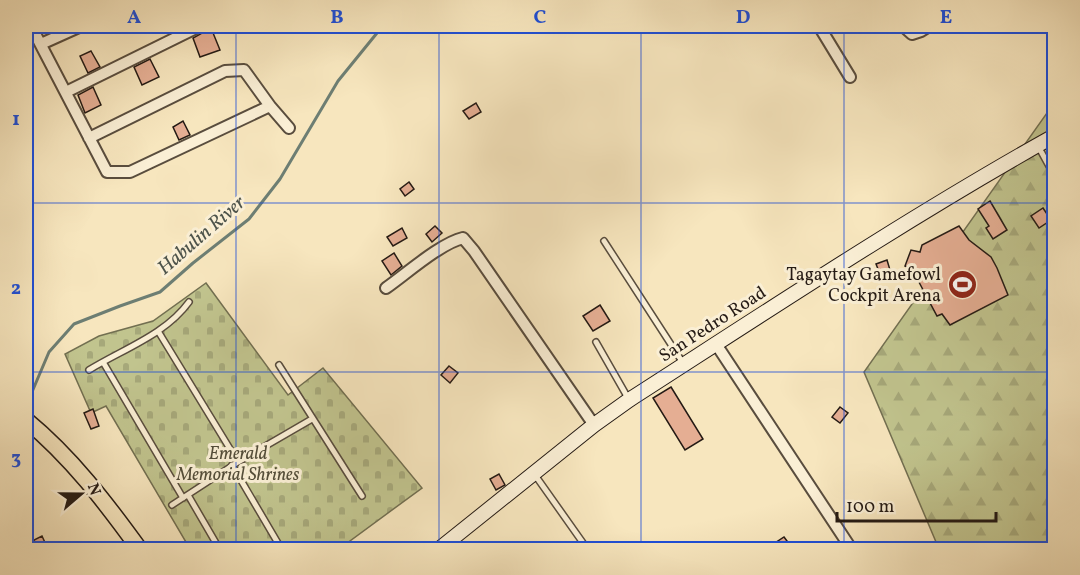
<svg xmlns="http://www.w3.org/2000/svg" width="1080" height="575" font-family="Vollkorn,serif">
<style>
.forest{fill:url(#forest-firs);stroke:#726f51;stroke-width:1.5}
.cemetery{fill:url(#cemetery-stones);stroke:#726f51;stroke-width:1.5}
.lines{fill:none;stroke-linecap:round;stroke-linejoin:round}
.stream{stroke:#6d7e73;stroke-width:3}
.building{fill:#e5ae93;stroke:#241a14;stroke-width:1.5}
.lane-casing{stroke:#594d3e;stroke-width:8}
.street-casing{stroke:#594d3e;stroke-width:14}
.secondary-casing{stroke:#241a14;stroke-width:16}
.primary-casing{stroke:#241a14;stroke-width:18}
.lane{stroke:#faefd5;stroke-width:5}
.street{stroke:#faefd5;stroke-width:10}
.secondary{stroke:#faefd5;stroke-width:14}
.primary{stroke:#f7e6be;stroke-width:15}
.grid{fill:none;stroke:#1d4ed8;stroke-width:1.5;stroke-opacity:0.55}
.labels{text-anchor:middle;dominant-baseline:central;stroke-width:6;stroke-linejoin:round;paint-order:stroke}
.poi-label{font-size:18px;fill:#241a14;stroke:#faefd5;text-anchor:end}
.street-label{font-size:18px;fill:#241a14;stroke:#faefd5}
.park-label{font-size:18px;font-style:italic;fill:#534d39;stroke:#faefd5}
.water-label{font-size:20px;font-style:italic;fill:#4e544b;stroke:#faefd5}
.neatline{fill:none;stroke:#1d4ed8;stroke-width:2}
.grid-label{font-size:20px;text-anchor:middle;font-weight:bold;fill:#1d4ed8}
</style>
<defs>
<pattern id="forest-firs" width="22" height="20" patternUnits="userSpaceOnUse" patternTransform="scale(1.5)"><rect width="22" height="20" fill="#c1c48e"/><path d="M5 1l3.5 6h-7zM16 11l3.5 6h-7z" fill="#a6a87a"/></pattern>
<pattern id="cemetery-stones" width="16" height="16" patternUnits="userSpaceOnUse" patternTransform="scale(1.5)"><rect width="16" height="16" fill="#c1c48e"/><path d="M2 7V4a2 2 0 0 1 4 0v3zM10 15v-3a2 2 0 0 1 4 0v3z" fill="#a6a87a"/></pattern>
</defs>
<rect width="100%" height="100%" fill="#f7e6be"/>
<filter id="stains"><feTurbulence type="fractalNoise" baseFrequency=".00333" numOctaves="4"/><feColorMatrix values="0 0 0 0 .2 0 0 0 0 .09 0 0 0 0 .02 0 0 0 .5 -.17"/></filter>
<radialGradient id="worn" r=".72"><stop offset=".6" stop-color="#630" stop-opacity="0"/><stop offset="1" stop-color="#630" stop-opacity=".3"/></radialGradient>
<!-- forest -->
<path class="forest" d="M 1054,103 L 1054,549 L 939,549 L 864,372 Z"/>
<!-- cemetery -->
<path class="cemetery" d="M 206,283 L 288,395 L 323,368 L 422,488 L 339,549 L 190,549 L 106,406 L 91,413 L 65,354 L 99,336 L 153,321 Z"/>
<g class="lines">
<!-- stream -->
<path class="stream" d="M 29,399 L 49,352 L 74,324 L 120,306 L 160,292 L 193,263 L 249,219 L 280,179 L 338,81 L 377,33 L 387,26"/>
</g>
<!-- building -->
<path class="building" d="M 211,28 L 220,50 L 200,57 L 193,38 Z
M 91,51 L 100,67 L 88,73 L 80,56 Z
M 150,59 L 159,77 L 142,85 L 134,67 Z
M 93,87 L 101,105 L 85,113 L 78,95 Z
M 476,103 L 481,112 L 469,119 L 463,111 Z
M 183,121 L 190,135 L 179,140 L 173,127 Z
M 409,182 L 414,189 L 405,196 L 400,189 Z
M 990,201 L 1007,230 L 993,239 L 986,228 L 989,226 L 978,209 Z
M 1043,208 L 1051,220 L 1039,228 L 1031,216 Z
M 435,226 L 442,233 L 432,242 L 426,234 Z
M 959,226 L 969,240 L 991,257 L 997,268 L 1008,295 L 950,325 L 942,314 L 937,316 L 912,269 L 905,266 L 911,250 L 920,252 L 922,245 Z
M 402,228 L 407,238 L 393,246 L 387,237 Z
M 394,253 L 402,266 L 391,275 L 382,261 Z
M 887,260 L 890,270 L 880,274 L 876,264 Z
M 600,305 L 610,321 L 593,331 L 583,316 Z
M 449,366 L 458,373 L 450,383 L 441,375 Z
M 671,387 L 703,439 L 685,450 L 653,398 Z
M 840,407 L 848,413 L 840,423 L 832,417 Z
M 93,409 L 99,426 L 91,429 L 84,413 Z
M 499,474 L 505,485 L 496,490 L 490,479 Z
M 42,536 L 47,547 L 39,549 L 34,540 Z
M 784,537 L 793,549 L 780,549 L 775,543 Z"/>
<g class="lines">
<defs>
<path id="lane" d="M 1038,146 L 1054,175
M 604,241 L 683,363
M 158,331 L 238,462
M 596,342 L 628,398
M 103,362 L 183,498
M 279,365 L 362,496
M 89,370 C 123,349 165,335 189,302
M 232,465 L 282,550
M 535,475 L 588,550
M 188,495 L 220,550
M 172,505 L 238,462 L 312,419"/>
<path id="street" d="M 31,26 L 107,172 L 130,172 L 270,106
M 819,26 L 850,77
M 903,26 L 912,34 L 921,31 L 929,26
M 41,44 L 81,26
M 66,92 L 200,26
M 89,138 L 225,71 L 244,70 L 270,106 L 289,128
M 386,288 C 406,274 441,243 463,238 L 474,251 L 594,425
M 716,344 L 852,550"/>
<path id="secondary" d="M 438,550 L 594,425 L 629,400 C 769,310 909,217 1054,136"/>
<path id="primary" d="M 26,420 C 71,457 106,503 140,550"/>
</defs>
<!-- lane casing -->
<use href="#lane" class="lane-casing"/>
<!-- street casing -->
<use href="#street" class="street-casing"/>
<!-- secondary casing -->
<use href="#secondary" class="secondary-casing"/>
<!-- primary casing -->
<use href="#primary" class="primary-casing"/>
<!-- lane -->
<use href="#lane" class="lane"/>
<!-- street -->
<use href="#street" class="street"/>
<!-- secondary -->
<use href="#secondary" class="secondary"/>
<!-- primary -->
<use href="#primary" class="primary"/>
</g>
<!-- grid -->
<path class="grid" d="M 236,26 L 236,550M 439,26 L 439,550M 641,26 L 641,550M 844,26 L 844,550M 26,203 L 1054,203M 26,372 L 1054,372"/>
<!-- icons -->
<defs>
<symbol id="stadium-disc" viewBox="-11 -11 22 22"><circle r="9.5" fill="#8f2418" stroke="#faefd5"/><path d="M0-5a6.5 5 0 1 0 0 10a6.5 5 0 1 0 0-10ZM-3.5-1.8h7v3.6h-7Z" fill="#fff"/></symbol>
</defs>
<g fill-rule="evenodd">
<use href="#stadium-disc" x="946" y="268" width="33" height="33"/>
</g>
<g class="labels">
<!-- poi labels -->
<g class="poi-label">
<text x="941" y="275">Tagaytay Gamefowl<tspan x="941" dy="21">Cockpit Arena</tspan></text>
</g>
<!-- street labels -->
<g class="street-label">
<text transform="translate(713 325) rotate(-33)">San Pedro Road</text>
</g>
<!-- park labels -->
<g class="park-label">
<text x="238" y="454">Emerald<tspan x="238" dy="21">Memorial Shrines</tspan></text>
</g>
<!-- water labels -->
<g class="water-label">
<text transform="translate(202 236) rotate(-41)">Habulin River</text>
</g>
</g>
<!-- margin -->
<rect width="1080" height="575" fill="none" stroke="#f7e6be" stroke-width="66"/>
<!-- north arrow -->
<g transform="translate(81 494) rotate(70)" stroke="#faefd5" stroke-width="4.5" paint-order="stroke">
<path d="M0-4.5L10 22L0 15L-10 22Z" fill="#241a14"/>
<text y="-9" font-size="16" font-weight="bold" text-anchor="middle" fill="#241a14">N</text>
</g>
<!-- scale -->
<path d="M837 512v9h159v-9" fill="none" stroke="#241a14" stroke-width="3"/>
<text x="846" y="512" font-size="18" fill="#241a14" stroke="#faefd5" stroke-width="4.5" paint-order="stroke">100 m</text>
<rect x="33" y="33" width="1014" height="509" class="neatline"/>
<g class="grid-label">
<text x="134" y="23">A</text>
<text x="337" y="23">B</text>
<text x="540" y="23">C</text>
<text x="743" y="23">D</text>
<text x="946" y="23">E</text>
<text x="16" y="125">1</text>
<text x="16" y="294">2</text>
<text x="16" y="464">3</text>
</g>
<rect width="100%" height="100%" filter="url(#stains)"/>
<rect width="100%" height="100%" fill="url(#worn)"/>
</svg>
